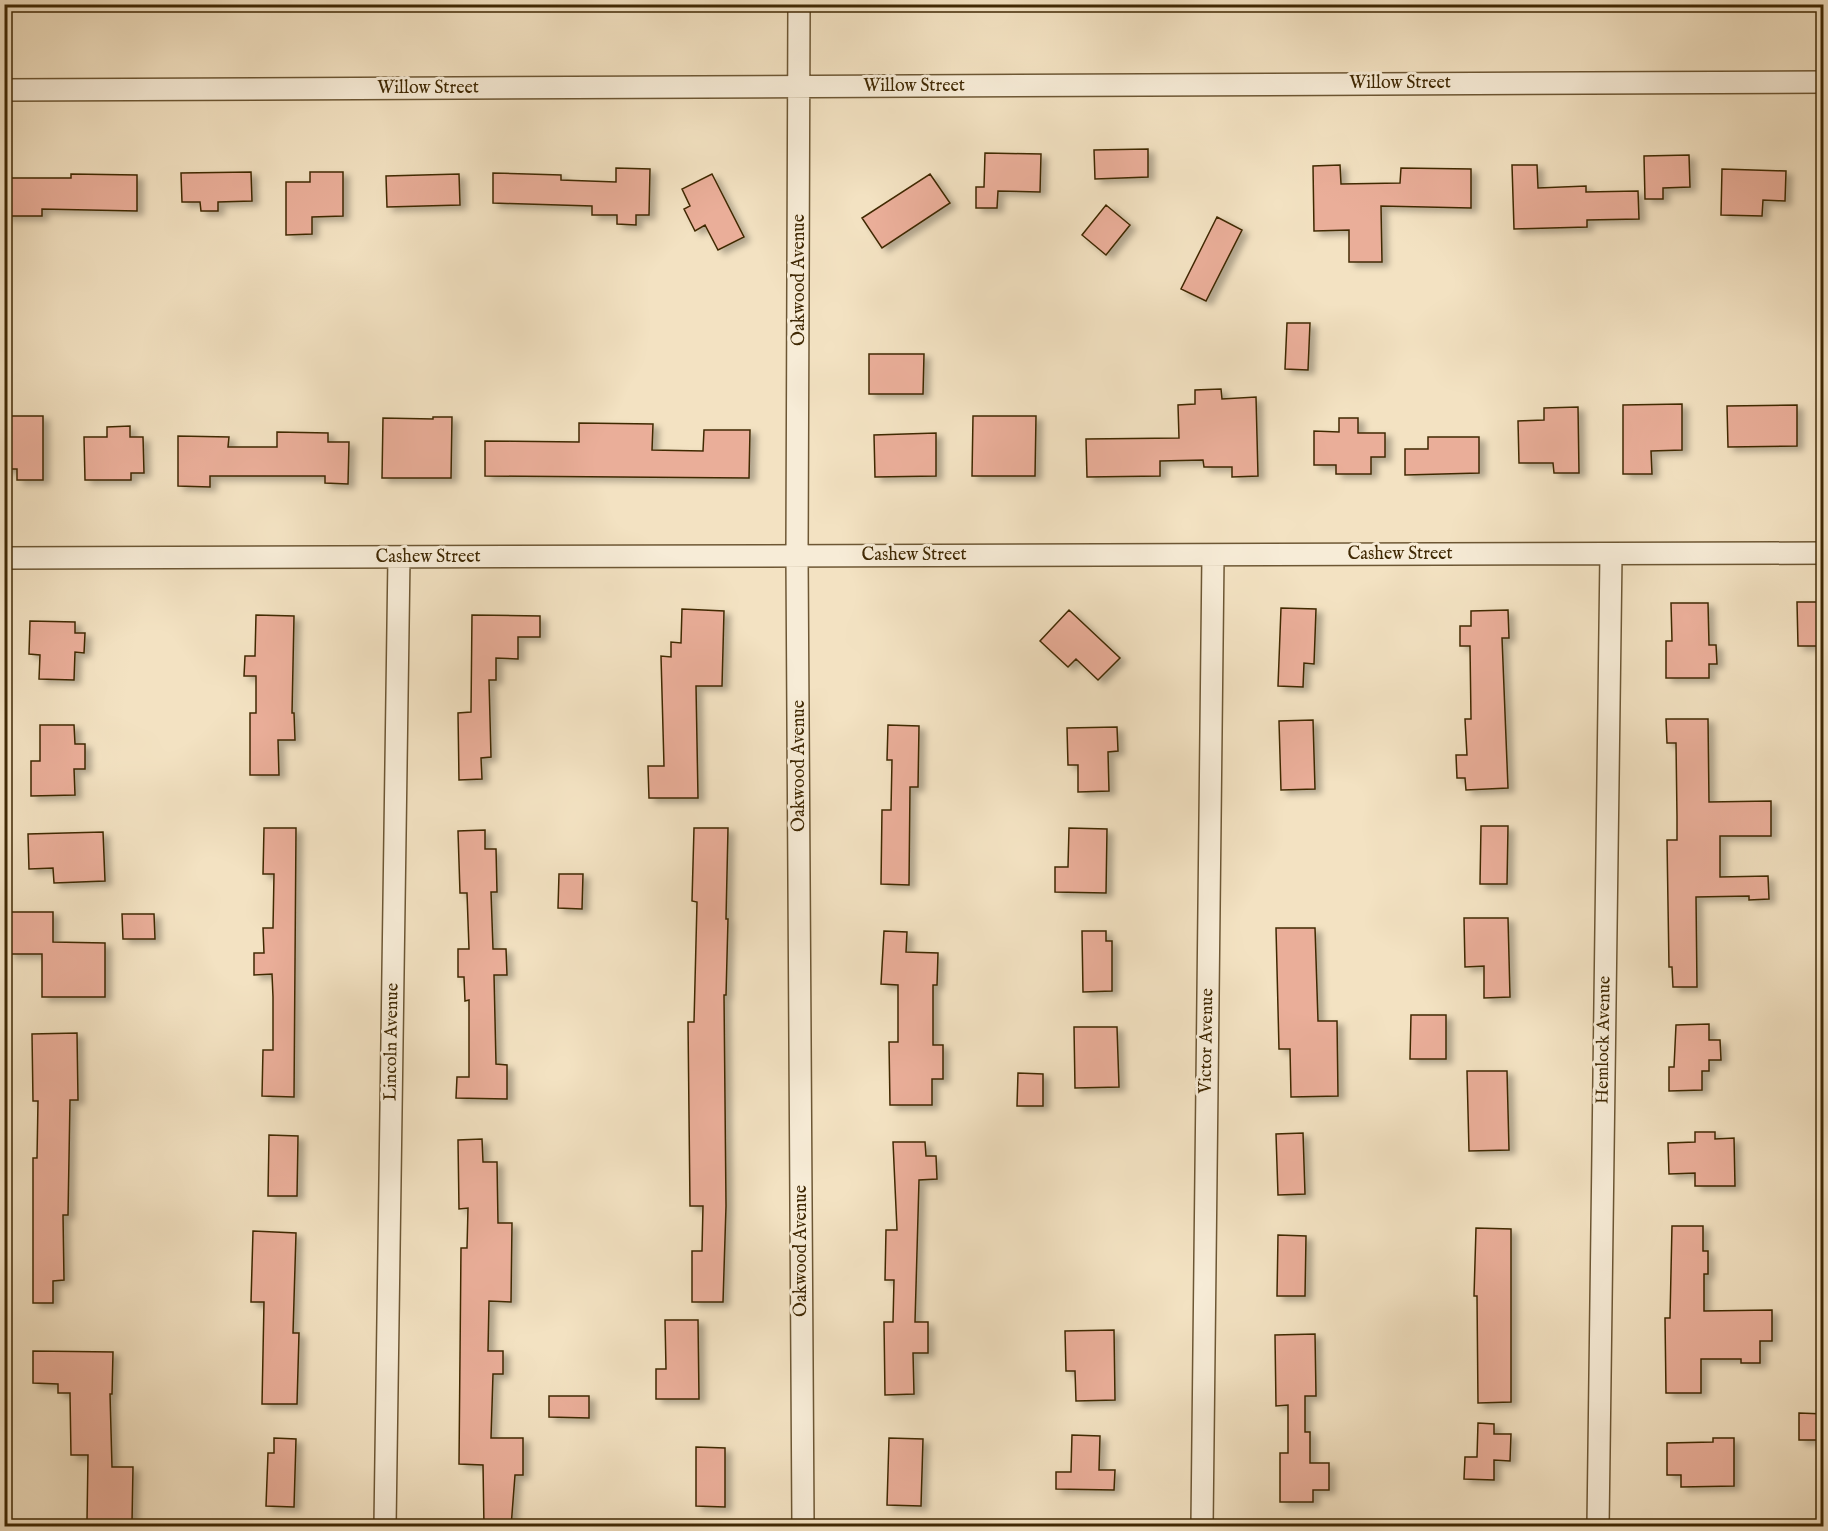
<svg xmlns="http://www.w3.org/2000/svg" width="1828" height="1531" font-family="'IM FELL English',serif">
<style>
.building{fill:#eaae99;stroke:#402904;stroke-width:1.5;filter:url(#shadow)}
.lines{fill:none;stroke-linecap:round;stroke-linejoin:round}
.minor-casing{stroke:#6d5734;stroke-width:24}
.minor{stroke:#f7ecd7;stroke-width:21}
.labels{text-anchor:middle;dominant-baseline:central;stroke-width:6;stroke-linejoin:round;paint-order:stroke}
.street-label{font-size:18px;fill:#402904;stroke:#f7ecd7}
</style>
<defs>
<filter id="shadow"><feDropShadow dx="6" dy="4" stdDeviation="3" flood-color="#0004"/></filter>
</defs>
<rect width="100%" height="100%" fill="#f3e2c2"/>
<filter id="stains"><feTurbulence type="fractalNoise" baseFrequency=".00333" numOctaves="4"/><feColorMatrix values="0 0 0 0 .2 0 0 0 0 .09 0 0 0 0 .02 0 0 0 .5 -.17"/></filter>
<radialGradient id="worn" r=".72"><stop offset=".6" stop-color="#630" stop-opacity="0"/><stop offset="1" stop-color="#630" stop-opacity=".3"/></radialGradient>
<!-- building -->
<path class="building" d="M 1148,149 L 1148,177 L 1095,179 L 1094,150 Z
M 985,153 L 1041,154 L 1040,192 L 998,191 L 997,208 L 976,208 L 976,187 L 984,187 Z
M 1689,155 L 1690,187 L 1663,188 L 1663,199 L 1645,199 L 1644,156 Z
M 1340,165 L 1341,184 L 1400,183 L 1401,168 L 1471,169 L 1471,208 L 1381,206 L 1382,262 L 1349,262 L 1349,230 L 1314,231 L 1313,166 Z
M 1512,165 L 1537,165 L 1538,188 L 1586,186 L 1586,192 L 1638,191 L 1639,219 L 1587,220 L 1587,227 L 1514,229 Z
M 616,168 L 650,169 L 649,215 L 636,215 L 636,225 L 617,224 L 617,215 L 592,215 L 592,206 L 493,203 L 493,173 L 561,175 L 561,180 L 616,182 Z
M 1722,169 L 1786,171 L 1785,201 L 1763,200 L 1762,216 L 1721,215 Z
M 251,172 L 252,201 L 218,202 L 218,211 L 201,211 L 200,202 L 182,202 L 181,173 Z
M 310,172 L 343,172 L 343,216 L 312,217 L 312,234 L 286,235 L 286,182 L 310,182 Z
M 71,174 L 137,175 L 137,211 L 42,209 L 42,216 L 4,216 L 4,178 L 71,178 Z
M 459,174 L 460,205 L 387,207 L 386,176 Z
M 712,174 L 744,237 L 718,250 L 705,225 L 695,231 L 684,209 L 690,206 L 682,189 Z
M 930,174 L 950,203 L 882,248 L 862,218 Z
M 1106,205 L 1130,225 L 1106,255 L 1082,235 Z
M 1217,217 L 1242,230 L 1206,301 L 1181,289 Z
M 1287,323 L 1310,323 L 1308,370 L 1285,369 Z
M 869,354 L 924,354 L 923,394 L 869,394 Z
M 1221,389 L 1222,399 L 1256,397 L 1258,476 L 1232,477 L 1232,467 L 1204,467 L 1203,460 L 1160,461 L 1160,476 L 1087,477 L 1086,439 L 1179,438 L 1178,405 L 1195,404 L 1195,390 Z
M 1682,404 L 1682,450 L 1651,451 L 1652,474 L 1623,474 L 1623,405 Z
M 1797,405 L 1797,446 L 1728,447 L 1727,406 Z
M 1578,407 L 1579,473 L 1554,473 L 1553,463 L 1519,463 L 1518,421 L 1544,420 L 1544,408 Z
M 6,416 L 43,416 L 43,480 L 17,480 L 17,469 L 4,469 Z
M 973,416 L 1036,416 L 1035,476 L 972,476 Z
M 433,417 L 452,417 L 451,478 L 382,478 L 383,418 L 433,419 Z
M 1339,418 L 1358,418 L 1358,433 L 1385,433 L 1385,457 L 1371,457 L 1371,474 L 1336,474 L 1336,465 L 1314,465 L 1314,431 L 1339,432 Z
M 579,423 L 653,424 L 652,450 L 703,451 L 704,430 L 750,430 L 749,478 L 485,476 L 485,441 L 579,442 Z
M 130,426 L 130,437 L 143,437 L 144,473 L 131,473 L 131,480 L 85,480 L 84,437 L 107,437 L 107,427 Z
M 277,432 L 328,433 L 328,442 L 349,442 L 348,484 L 325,483 L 325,476 L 210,476 L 210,487 L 178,486 L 178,436 L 229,437 L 228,447 L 277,447 Z
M 936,433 L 936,476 L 875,477 L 874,435 Z
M 1428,437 L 1479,437 L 1479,473 L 1405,475 L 1405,449 L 1428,449 Z
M 1797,602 L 1824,602 L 1824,646 L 1798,646 Z
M 1671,603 L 1708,603 L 1709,645 L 1716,645 L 1717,664 L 1709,664 L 1709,678 L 1666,678 L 1666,641 L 1672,641 Z
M 1281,608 L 1316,609 L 1314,664 L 1304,663 L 1303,687 L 1278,686 Z
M 682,609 L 724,611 L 722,686 L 696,686 L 698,798 L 649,798 L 648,766 L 664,766 L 661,656 L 671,657 L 671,642 L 681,643 Z
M 1069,610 L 1120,658 L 1098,680 L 1076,659 L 1068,667 L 1040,641 Z
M 1508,610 L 1509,638 L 1502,638 L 1508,788 L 1466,790 L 1465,778 L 1457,778 L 1456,755 L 1467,755 L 1465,719 L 1471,719 L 1470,646 L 1460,646 L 1460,626 L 1471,626 L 1471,611 Z
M 256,615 L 294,616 L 292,713 L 294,713 L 295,740 L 278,740 L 279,775 L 250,775 L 250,713 L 256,713 L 256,676 L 244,676 L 245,656 L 255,656 Z
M 472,615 L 540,616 L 540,637 L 518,637 L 518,659 L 496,658 L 496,680 L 489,680 L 491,757 L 481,758 L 482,779 L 459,780 L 458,713 L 471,712 Z
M 30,621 L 75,622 L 75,633 L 85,633 L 84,653 L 75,652 L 74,680 L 39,679 L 40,655 L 29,654 Z
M 1666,719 L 1708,719 L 1709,802 L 1771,801 L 1771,836 L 1720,836 L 1720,877 L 1768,876 L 1769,899 L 1749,900 L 1749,896 L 1696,897 L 1697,987 L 1673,987 L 1672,967 L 1669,967 L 1667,840 L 1677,840 L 1677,816 L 1676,743 L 1667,743 Z
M 1313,720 L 1315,789 L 1281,790 L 1279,721 Z
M 40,725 L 74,725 L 75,744 L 85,744 L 85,769 L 74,769 L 75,795 L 31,796 L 31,761 L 40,761 Z
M 888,725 L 919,726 L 918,787 L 910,787 L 909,885 L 881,884 L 882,810 L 891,810 L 892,760 L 887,760 Z
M 1117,727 L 1118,751 L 1108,752 L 1109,791 L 1078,792 L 1078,765 L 1068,765 L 1067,728 Z
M 1481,826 L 1508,826 L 1507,884 L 1480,884 Z
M 264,828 L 296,828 L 294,1097 L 262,1096 L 263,1050 L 273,1050 L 273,997 L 272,974 L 254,975 L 254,953 L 264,953 L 263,928 L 273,928 L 274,874 L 263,874 Z
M 694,828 L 728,828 L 726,919 L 728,919 L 726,995 L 724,995 L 726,1206 L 723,1302 L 692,1302 L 692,1251 L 702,1251 L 703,1206 L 690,1206 L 688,1022 L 694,1022 L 697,902 L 692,901 Z
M 1069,828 L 1107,829 L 1106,893 L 1055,892 L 1055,867 L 1068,867 Z
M 485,830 L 485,849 L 496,849 L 497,892 L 491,892 L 493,949 L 506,949 L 507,975 L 494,975 L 496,1064 L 507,1065 L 507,1099 L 456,1098 L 457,1077 L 469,1077 L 469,1000 L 465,1001 L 464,977 L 458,977 L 458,949 L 469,949 L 467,893 L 460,893 L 458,831 Z
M 103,832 L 105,881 L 54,883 L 53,868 L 29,869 L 28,834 Z
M 559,874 L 583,874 L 582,909 L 558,908 Z
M 9,912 L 53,912 L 53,942 L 105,943 L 105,997 L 42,997 L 42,954 L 9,954 Z
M 122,914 L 154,914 L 155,939 L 123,939 Z
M 1464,918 L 1508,918 L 1510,997 L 1484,998 L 1484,966 L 1465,967 Z
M 1276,928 L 1315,928 L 1318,1021 L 1337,1021 L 1338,1096 L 1291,1097 L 1290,1049 L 1279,1049 Z
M 884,931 L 907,932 L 906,952 L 938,953 L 937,985 L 933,985 L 933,1045 L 943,1045 L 943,1079 L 932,1079 L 932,1105 L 890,1105 L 889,1042 L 898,1042 L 898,985 L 881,984 Z
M 1082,931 L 1106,931 L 1106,941 L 1112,941 L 1112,991 L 1083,992 Z
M 1411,1015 L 1446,1015 L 1446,1059 L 1410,1059 Z
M 1709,1024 L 1709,1040 L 1720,1040 L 1721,1060 L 1709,1060 L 1709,1071 L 1702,1071 L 1702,1090 L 1669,1091 L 1669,1067 L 1674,1067 L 1676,1025 Z
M 1074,1027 L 1117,1027 L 1119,1087 L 1075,1088 Z
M 77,1033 L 78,1100 L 70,1100 L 68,1215 L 63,1215 L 64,1280 L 53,1281 L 53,1303 L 33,1303 L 33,1158 L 37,1158 L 38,1101 L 33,1101 L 32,1034 Z
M 1467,1071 L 1507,1071 L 1509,1150 L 1469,1151 Z
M 1018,1073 L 1043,1074 L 1043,1106 L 1017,1106 Z
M 1695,1132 L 1715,1132 L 1715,1139 L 1734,1138 L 1735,1186 L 1695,1186 L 1695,1173 L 1669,1174 L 1668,1143 L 1695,1142 Z
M 1303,1133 L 1305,1194 L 1278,1195 L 1276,1134 Z
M 269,1135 L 298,1136 L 297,1196 L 268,1196 Z
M 482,1139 L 483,1162 L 497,1162 L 498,1223 L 512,1223 L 511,1302 L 489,1301 L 488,1351 L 503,1351 L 503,1374 L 493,1374 L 491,1438 L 523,1438 L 523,1475 L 515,1475 L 511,1527 L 484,1527 L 483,1465 L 459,1464 L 461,1248 L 467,1248 L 468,1208 L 459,1209 L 458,1140 Z
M 893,1142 L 925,1142 L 926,1156 L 936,1156 L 937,1179 L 919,1180 L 915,1322 L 928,1322 L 928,1353 L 913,1353 L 914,1394 L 885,1395 L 884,1322 L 893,1322 L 894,1280 L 885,1280 L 886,1230 L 897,1230 Z
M 1672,1226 L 1703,1226 L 1703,1251 L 1708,1251 L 1708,1274 L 1704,1274 L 1704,1311 L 1772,1310 L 1772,1341 L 1760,1341 L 1760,1363 L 1741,1363 L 1741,1359 L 1701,1359 L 1701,1393 L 1666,1393 L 1665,1318 L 1670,1318 Z
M 1476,1228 L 1511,1229 L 1511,1402 L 1478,1403 L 1477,1296 L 1474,1296 Z
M 253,1231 L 296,1233 L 293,1333 L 299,1333 L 297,1404 L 262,1404 L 264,1302 L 251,1302 Z
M 1278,1235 L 1306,1236 L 1305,1296 L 1277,1296 Z
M 665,1320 L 698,1320 L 699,1399 L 656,1399 L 656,1369 L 666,1369 Z
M 1114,1330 L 1115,1400 L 1076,1401 L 1075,1371 L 1066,1371 L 1065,1331 Z
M 1315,1334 L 1316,1396 L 1305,1396 L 1305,1432 L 1310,1432 L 1310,1463 L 1329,1463 L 1329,1490 L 1313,1490 L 1313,1502 L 1280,1502 L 1280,1453 L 1288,1453 L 1288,1405 L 1276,1406 L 1275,1335 Z
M 33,1351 L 113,1352 L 112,1394 L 110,1394 L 112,1467 L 133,1467 L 132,1522 L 87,1521 L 88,1455 L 71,1455 L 70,1393 L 58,1393 L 58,1384 L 33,1383 Z
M 549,1396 L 589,1396 L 589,1418 L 549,1417 Z
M 1799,1413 L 1824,1414 L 1824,1440 L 1799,1440 Z
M 1478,1423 L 1494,1424 L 1494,1434 L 1511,1434 L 1510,1461 L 1494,1460 L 1494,1480 L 1464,1479 L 1465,1457 L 1477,1457 Z
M 1072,1435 L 1100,1436 L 1099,1470 L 1115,1470 L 1114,1490 L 1056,1489 L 1056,1472 L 1071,1472 Z
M 274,1438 L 296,1439 L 294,1507 L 266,1506 L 268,1453 L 274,1453 Z
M 889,1438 L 923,1439 L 921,1506 L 887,1505 Z
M 1713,1438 L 1734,1438 L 1734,1486 L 1681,1487 L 1681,1475 L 1667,1475 L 1667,1443 L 1713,1442 Z
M 696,1447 L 725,1448 L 725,1507 L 696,1506 Z"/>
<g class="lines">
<defs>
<path id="minor" d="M 799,4 L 797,556 L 803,1526
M 4,90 L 1824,82
M 4,558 L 1824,553
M 385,1526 L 399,557
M 1202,1526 L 1213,555
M 1598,1526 L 1611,554"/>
</defs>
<!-- minor casing -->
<use href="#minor" class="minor-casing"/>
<!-- minor -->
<use href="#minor" class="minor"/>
</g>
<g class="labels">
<!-- street labels -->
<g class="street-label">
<text x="1400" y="83">Willow Street</text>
<text x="914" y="86">Willow Street</text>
<text x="428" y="88">Willow Street</text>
<text transform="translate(799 280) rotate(-90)">Oakwood Avenue</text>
<text x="1400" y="554">Cashew Street</text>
<text x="914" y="555">Cashew Street</text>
<text x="428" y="557">Cashew Street</text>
<text transform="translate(799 766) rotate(-90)">Oakwood Avenue</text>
<text transform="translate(1604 1040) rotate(-89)">Hemlock Avenue</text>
<text transform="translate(1207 1041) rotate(-89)">Victor Avenue</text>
<text transform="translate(392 1042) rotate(-89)">Lincoln Avenue</text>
<text transform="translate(801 1251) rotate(-90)">Oakwood Avenue</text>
</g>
</g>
<!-- margin -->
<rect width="1828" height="1531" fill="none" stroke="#f3e2c2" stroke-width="24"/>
<rect x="6" y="6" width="1816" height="1519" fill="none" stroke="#402904" stroke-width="3"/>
<rect x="12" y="12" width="1804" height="1507" fill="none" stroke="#402904" stroke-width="1.5"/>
<rect width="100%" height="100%" filter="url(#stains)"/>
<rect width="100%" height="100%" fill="url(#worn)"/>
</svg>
